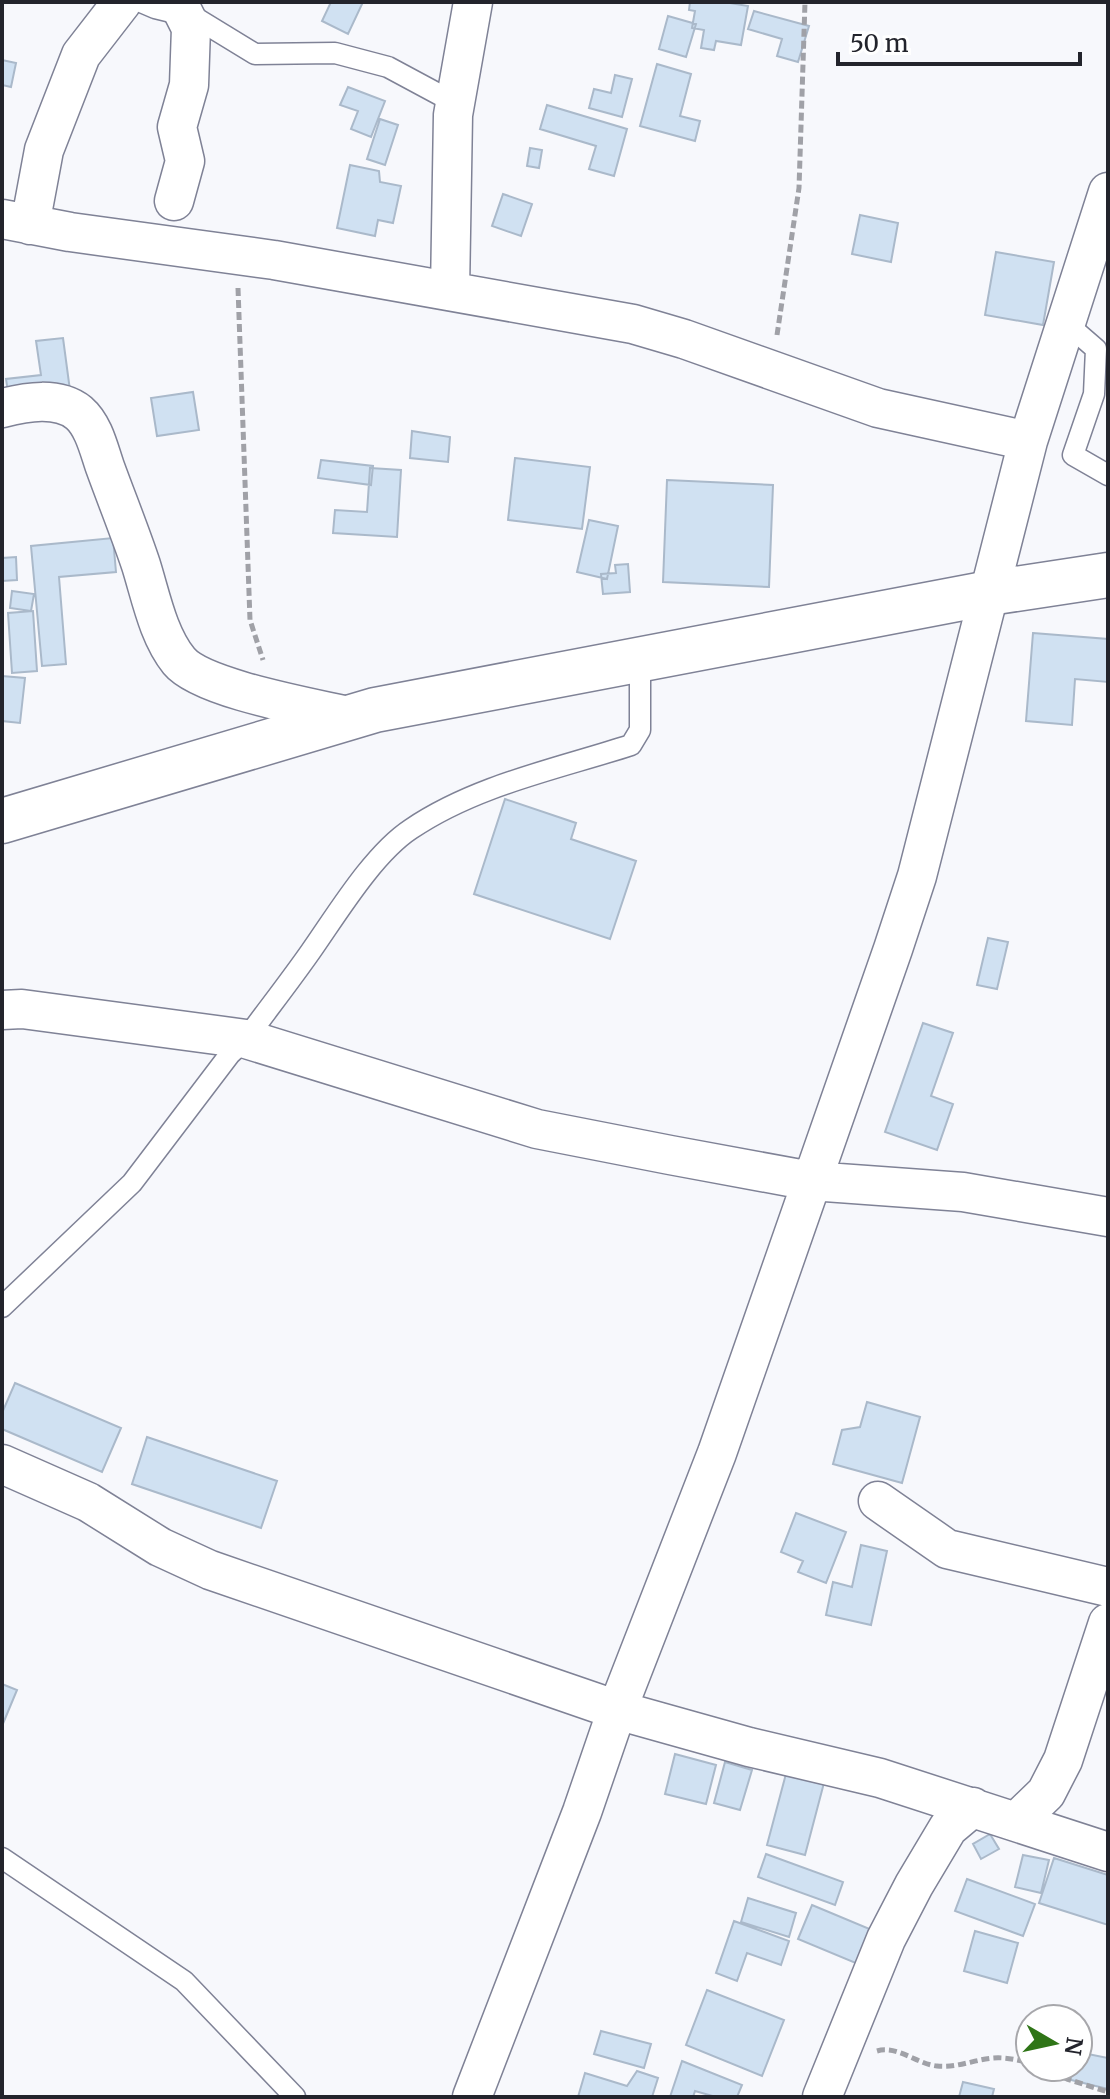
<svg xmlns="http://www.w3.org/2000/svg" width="1110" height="2099" font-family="Merriweather,serif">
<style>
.building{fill:#d0e1f2;stroke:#aab9ca;stroke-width:2}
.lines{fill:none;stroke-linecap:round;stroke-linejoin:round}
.lane-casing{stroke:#7f8296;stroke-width:23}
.street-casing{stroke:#7f8296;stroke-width:41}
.secondary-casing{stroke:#7f8296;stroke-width:47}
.path{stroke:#a0a1a7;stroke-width:5;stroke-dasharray:8 4;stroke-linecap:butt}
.lane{stroke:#fff;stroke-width:20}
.street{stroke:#fff;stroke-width:38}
.secondary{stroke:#fff;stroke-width:44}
</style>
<rect width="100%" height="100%" fill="#f7f8fc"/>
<!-- building -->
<path class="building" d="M 331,2 L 363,2 L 348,34 L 322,21 Z
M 690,2 L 724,2 L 748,6 L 741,45 L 716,41 L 714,50 L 701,48 L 704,30 L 692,28 L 695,11 L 689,10 Z
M 754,11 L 809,26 L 798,62 L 777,56 L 782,39 L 748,29 Z
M 668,16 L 696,24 L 686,57 L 659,49 Z
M 2,60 L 16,63 L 11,87 L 2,85 Z
M 657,64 L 691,74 L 680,116 L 700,121 L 695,141 L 640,126 Z
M 615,75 L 632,79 L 622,117 L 589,108 L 594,89 L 611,93 Z
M 348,87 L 385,101 L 371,137 L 351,129 L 358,111 L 340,105 Z
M 547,105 L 627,129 L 614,176 L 589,169 L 596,146 L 540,129 Z
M 380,119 L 398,125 L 385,165 L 367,159 Z
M 530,148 L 542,150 L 539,168 L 527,166 Z
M 350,165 L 379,171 L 380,182 L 401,186 L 393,223 L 378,220 L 375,236 L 337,228 Z
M 503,194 L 532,204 L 521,236 L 492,226 Z
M 860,215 L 898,223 L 891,262 L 852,254 Z
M 996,252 L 1054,262 L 1043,325 L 985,315 Z
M 63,338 L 71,398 L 10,406 L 6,379 L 41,375 L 36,341 Z
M 193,392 L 199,430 L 157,436 L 151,398 Z
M 412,431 L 450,437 L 448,462 L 410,458 Z
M 515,458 L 590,467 L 582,529 L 508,520 Z
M 321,460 L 373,466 L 371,485 L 318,478 Z
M 370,468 L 401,470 L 397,537 L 333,533 L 335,510 L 367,512 Z
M 667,480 L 773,485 L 769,587 L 663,582 Z
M 589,520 L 618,526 L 607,579 L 577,572 Z
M 113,538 L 116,572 L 59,577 L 66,664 L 42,666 L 31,546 Z
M 16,557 L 17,580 L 2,581 L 2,558 Z
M 628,564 L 630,592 L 603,594 L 601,574 L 616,573 L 615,565 Z
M 12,591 L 34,594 L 31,611 L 10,608 Z
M 33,611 L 37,671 L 12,673 L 8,613 Z
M 1033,633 L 1108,639 L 1108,682 L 1075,679 L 1072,725 L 1026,721 Z
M 2,676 L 25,678 L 20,723 L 2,721 Z
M 505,799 L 576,823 L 571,839 L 636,861 L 610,939 L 474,894 Z
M 988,938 L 1008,942 L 997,989 L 977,985 Z
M 923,1023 L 953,1033 L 931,1096 L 953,1104 L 937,1150 L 885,1132 Z
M 15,1383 L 121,1428 L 102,1472 L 2,1429 L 2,1413 Z
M 867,1402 L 920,1417 L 902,1483 L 833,1464 L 842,1430 L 860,1427 Z
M 147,1437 L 277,1481 L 261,1528 L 132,1484 Z
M 796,1513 L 846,1532 L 826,1583 L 798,1572 L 803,1561 L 781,1552 Z
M 861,1545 L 887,1551 L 871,1625 L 826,1615 L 833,1582 L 852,1587 Z
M 2,1684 L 17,1690 L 2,1726 Z
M 675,1754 L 716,1765 L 706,1804 L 665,1794 Z
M 725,1762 L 752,1770 L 740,1810 L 714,1803 Z
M 787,1770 L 825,1779 L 805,1855 L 767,1845 Z
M 990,1834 L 999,1849 L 981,1859 L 973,1844 Z
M 766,1854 L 843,1882 L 835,1905 L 758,1877 Z
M 1023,1855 L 1049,1860 L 1041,1893 L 1015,1887 Z
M 1054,1858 L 1108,1875 L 1108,1925 L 1039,1903 Z
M 967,1879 L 1035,1904 L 1023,1936 L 955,1911 Z
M 748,1898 L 796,1913 L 789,1937 L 741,1922 Z
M 812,1905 L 872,1930 L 858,1964 L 798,1939 Z
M 734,1921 L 789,1941 L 781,1965 L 747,1953 L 737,1981 L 716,1973 Z
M 975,1931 L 1018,1943 L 1007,1983 L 964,1971 Z
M 707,1990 L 784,2020 L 762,2076 L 686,2045 Z
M 601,2031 L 651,2044 L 644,2068 L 594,2054 Z
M 1078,2052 L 1108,2058 L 1108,2089 L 1067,2079 L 1070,2067 L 1078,2067 Z
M 682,2061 L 742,2085 L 737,2097 L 716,2097 L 695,2091 L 693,2097 L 670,2097 Z
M 637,2071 L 658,2078 L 652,2097 L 578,2097 L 585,2073 L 627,2086 Z
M 963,2082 L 994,2089 L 992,2097 L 959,2097 Z"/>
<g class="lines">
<defs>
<path id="lane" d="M 141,2 L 155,8 L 196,18 L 255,54 L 335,53 L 388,67 L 455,103
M 1066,323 L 1096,349 L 1094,394 L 1073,455 L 1108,475
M 2,1307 L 132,1183 L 230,1054 L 246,1039 C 268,1009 290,981 311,951 C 337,914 373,854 411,829 C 476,785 557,769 631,745 L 640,730 L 640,661
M 2,1858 L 184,1981 L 295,2097"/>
<path id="street" d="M 174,201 L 185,161 L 177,127 L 189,85 L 191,28 L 178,2
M 2,219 L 70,232 L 274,260 L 633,324 L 684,339 L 878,408 L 1028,441
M 30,225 L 44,150 L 81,55 L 122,2
M 450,291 L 453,115 L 473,2
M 2,408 C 26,402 58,396 79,413 C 94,426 99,450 105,467 C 117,500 130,532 141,565 C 151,597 158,635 179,661 C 202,689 314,708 352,717
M 2,1010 L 22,1009 L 246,1039 L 537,1129 L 670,1155 L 811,1181 L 963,1192 L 1108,1217
M 2,1464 L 88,1502 L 160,1547 L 210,1570 L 617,1710 L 749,1747 L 880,1778 L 1108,1852
M 878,1501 L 947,1549 L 1108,1587
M 1017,1821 L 1046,1793 L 1063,1760 L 1108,1623
M 472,2097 L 582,1812 L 617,1710 L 717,1453 L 893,949 L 917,876 L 1028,441 L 1108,192
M 822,2097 L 886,1939 L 914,1885 L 948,1828 L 973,1807"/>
<path id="secondary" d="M 2,821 L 375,710 L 989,593 L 1108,575"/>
</defs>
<!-- lane casing -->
<use href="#lane" class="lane-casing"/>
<!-- street casing -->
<use href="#street" class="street-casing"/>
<!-- secondary casing -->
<use href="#secondary" class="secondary-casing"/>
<!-- path -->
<path class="path" d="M 238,288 L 250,620 L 263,660
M 777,335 L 799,188 L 805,2
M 877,2051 C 897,2045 917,2064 937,2066 C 957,2068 973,2060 993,2058 C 1006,2057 1018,2060 1030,2063
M 1042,2067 L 1067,2079 L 1108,2092"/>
<!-- lane -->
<use href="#lane" class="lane"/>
<!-- street -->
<use href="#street" class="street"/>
<!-- secondary -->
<use href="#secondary" class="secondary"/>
</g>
<!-- border -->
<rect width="1110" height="2099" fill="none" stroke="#23242c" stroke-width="8"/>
<!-- north arrow -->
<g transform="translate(1054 2043) rotate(99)"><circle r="38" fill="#ffffff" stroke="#a7a7ab" stroke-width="2"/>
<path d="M0-6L14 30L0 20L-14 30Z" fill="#2f7517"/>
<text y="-12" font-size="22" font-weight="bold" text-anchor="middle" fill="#23242c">N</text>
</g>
<!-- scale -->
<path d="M838 52v12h242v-12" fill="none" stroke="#23242c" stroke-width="4"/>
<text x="850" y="52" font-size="24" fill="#23242c" stroke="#ffffff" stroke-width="6" paint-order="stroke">50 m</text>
</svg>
